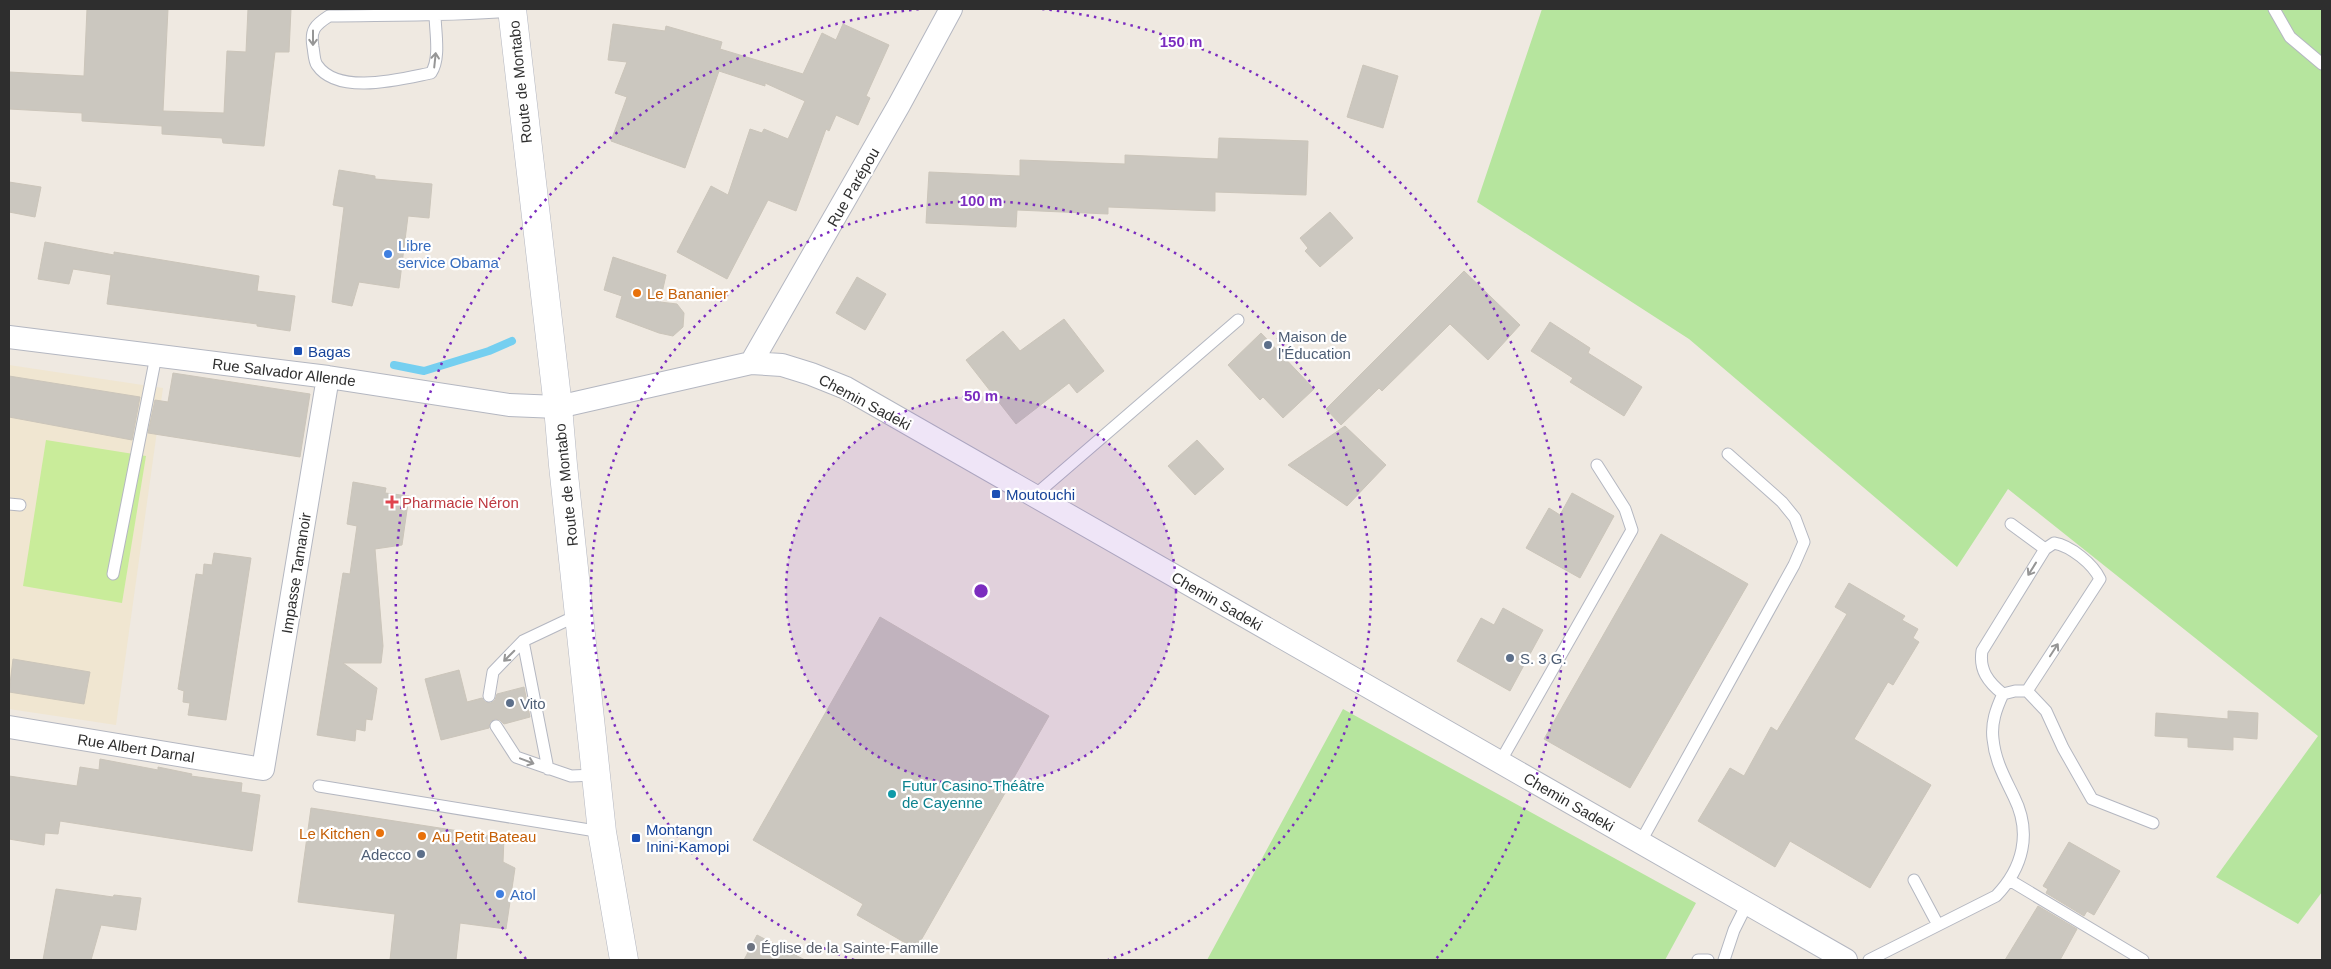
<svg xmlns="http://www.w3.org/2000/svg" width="2331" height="969" font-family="Arial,sans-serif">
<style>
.education{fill:#f0e6d1}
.green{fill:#b6e59e}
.pitch{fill:#c9ec9a}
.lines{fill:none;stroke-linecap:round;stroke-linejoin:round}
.stream{stroke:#75cff0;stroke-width:8}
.building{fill:#cbc7bf;stroke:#cbc5ba}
.lane-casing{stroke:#b4b7c1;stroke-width:13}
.street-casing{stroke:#b4b7c1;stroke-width:24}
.secondary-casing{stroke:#b4b7c1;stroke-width:29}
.lane{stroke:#fff;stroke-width:11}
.street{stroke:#fff;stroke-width:22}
.secondary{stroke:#fff;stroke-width:28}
.oneway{stroke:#969696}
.ring{fill:none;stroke:#7b2cbf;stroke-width:2.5;stroke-dasharray:2.5 5}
.shop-dot{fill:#3f7fe0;stroke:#fff;stroke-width:2}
.food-dot{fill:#e8710a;stroke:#fff;stroke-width:2}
.service-dot{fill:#5c6f8a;stroke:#fff;stroke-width:2}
.transit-dot{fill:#1a4fb4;stroke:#fff;stroke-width:2}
.health-dot{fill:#e0444e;stroke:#fff;stroke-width:2}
.culture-dot{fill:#0f9aa8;stroke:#fff;stroke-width:2}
.worship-dot{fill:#6b7280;stroke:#fff;stroke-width:2}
.labels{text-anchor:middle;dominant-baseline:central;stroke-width:4.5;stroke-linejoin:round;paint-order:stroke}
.street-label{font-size:15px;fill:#2e2e2e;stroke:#fff}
.shop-label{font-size:15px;fill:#366cbe;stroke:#fff;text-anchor:start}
.food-label{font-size:15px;fill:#c56008;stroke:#fff;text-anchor:start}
.service-label{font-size:15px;fill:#4e5e75;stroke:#fff;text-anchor:start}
.transit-label{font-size:15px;fill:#164399;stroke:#fff;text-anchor:start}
.health-label{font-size:15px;fill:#be3a42;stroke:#fff;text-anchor:start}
.culture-label{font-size:15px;fill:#0d838f;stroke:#fff;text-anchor:start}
.worship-label{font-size:15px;fill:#5b616d;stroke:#fff;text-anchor:start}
.centre{fill:#7b2cbf;stroke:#fff;stroke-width:2.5}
.ring-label{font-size:15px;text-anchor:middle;font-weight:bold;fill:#7b2cbf;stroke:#fff;stroke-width:4.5;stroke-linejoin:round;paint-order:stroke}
</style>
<rect width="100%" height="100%" fill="#efe9e1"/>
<!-- education -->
<path class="education" d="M 9,365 L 163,388 L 116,725 L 9,709 Z"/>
<!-- green -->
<path class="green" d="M 1542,9 L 2322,9 L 2322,892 L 2298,924 L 2216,877 L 2318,736 L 2008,489 L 1957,567 L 1689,339 L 1477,202 Z
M 1343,709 L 1696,903 L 1665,960 L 1207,960 Z"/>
<!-- pitch -->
<path class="pitch" d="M 46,440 L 146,456 L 122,603 L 23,586 Z"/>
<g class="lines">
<!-- stream -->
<path class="stream" d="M 394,365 L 424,371 L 489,351 L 512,341"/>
</g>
<!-- building -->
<path class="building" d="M 87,9 L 168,9 L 163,111 L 224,113 L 227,51 L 246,52 L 248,9 L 291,9 L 289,52 L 275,52 L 264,146 L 223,143 L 222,138 L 162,134 L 162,126 L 82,121 L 82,113 L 9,109 L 9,72 L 84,76 Z
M 613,24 L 665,31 L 666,26 L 722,42 L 720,49 L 803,74 L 822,33 L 836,40 L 843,24 L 889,45 L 866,96 L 870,98 L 858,125 L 836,115 L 829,131 L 826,129 L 796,211 L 768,200 L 727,279 L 677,252 L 711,186 L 728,195 L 750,129 L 762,133 L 764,129 L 788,139 L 805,101 L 765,83 L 765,86 L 719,71 L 685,168 L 611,141 L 627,97 L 615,93 L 627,62 L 608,60 Z
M 1363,65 L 1398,76 L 1383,128 L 1347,117 Z
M 1219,138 L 1308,141 L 1306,195 L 1215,192 L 1215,211 L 1108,207 L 1108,214 L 1017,210 L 1016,227 L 926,223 L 929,172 L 1020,176 L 1020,160 L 1125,164 L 1125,155 L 1218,159 Z
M 339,170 L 375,176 L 375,179 L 432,184 L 429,218 L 408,216 L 399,288 L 359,282 L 352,306 L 332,302 L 344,207 L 333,205 Z
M 9,182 L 41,187 L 35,217 L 9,212 Z
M 1330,212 L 1353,238 L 1320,267 L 1305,251 L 1308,248 L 1300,238 Z
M 45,242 L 114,255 L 114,252 L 259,276 L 257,291 L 295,296 L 290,331 L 257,326 L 257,324 L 107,304 L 111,275 L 73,269 L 69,284 L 38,279 Z
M 613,257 L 666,275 L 660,302 L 677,304 L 684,313 L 683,327 L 673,336 L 659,333 L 616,317 L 622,296 L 604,290 Z
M 1464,271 L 1520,325 L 1488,360 L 1450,324 L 1382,391 L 1379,388 L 1341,425 L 1326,409 Z
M 857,277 L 886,294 L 865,330 L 836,313 Z
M 1064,319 L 1104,371 L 1077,393 L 1069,383 L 1016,424 L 966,360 L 1003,331 L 1020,351 Z
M 1550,322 L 1590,348 L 1588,353 L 1642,387 L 1624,416 L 1570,382 L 1573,378 L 1531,351 Z
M 1261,333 L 1314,389 L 1283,418 L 1263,397 L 1260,400 L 1228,365 Z
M 173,373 L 310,394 L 300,457 L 148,433 L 155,400 L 168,402 Z
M 9,376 L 140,397 L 132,440 L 9,417 Z
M 1345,426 L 1386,465 L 1347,506 L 1288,465 Z
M 1197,440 L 1224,469 L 1195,495 L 1168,466 Z
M 353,482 L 386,488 L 385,493 L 409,496 L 402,545 L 375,549 L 383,646 L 381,663 L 343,663 L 377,688 L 372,720 L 366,719 L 365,731 L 356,729 L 355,741 L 317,735 L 343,573 L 350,574 L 357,526 L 347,524 Z
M 1572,493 L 1614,516 L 1580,578 L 1526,548 L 1549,508 L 1560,515 Z
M 1661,534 L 1748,584 L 1630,788 L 1544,739 Z
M 214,553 L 251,558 L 226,720 L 188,715 L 190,703 L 183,702 L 184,691 L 178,689 L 196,574 L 203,575 L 204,564 L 212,565 Z
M 1849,583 L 1905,616 L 1902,620 L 1918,629 L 1913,638 L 1919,642 L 1893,685 L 1888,682 L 1854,739 L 1931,785 L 1870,888 L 1790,841 L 1775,867 L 1698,821 L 1730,768 L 1744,776 L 1771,727 L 1777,731 L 1847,614 L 1835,607 Z
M 1503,608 L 1543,630 L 1510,691 L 1457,661 L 1481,618 L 1494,625 Z
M 880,617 L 1049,716 L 916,949 L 857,915 L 863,904 L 753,840 Z
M 13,659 L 90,672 L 84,704 L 9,692 Z
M 459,670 L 467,702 L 482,698 L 485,702 L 491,703 L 495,700 L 497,694 L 524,687 L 530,717 L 504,724 L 500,720 L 495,719 L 490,722 L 489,728 L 441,740 L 425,679 Z
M 2228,711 L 2258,713 L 2257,739 L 2233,737 L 2233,750 L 2188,747 L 2188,738 L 2155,736 L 2156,713 L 2228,719 Z
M 100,759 L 158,770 L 158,767 L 192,774 L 191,776 L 242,783 L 241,792 L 260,795 L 252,851 L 60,821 L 58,834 L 45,833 L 44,845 L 9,839 L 9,776 L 77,786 L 80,767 L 99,770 Z
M 311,808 L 504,838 L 503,862 L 515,868 L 506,929 L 460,923 L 456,960 L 390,960 L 395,914 L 298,902 Z
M 2069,842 L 2120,871 L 2094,915 L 2087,911 L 2084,916 L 2046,893 L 2048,889 L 2043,886 Z
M 56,889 L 113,897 L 114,895 L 141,898 L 136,930 L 101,925 L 91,960 L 43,960 Z
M 2038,906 L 2077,929 L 2060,960 L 2005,960 Z
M 757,935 L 805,960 L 744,960 Z"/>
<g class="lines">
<defs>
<path id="lane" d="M 2274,9 L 2290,37 L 2322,64
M 435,14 C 435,31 441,58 431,73 C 401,79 338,96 317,65 C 314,61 314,52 313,47 C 310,30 315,25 329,16 C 390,15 451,16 512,11
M 1034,496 L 1238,320
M 9,504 L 20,505
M 2011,524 L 2045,549
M 113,574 L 156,356
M 523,641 L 548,769
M 2003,694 C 1988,682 1979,670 1982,651 L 2045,549 L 2054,543 C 2071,546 2093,564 2100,579 L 2027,691
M 489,696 L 493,672 L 523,641 L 578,615
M 496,726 L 516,757 L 571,776 L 596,775
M 1500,762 L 1632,530 L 1625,509 L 1597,465
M 319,786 L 602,832
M 1640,843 L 1794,565 L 1804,542 L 1795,518 L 1782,502 L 1728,454
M 1914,880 L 1938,925
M 2011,881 L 2143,960
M 1698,960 L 1708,960
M 1724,960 L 1734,930 L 1747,904
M 1869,960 L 1996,896 C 2023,868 2032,833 2014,797 C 2005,778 1995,761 1993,739 C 1991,723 1996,709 2003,694 L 2015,691 L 2027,691 L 2046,711 L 2063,748 L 2092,799 L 2153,823"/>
<path id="street" d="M 9,337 L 328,377 L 509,405 L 558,407 L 751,363 L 782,365 L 811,374 L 846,388 L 1846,960
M 751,363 L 899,105 L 951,9
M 9,727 L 263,769 L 328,377"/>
<path id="secondary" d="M 512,9 L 558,407 L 563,465 L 602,832 L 624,960"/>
</defs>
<!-- lane casing -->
<use href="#lane" class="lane-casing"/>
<!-- street casing -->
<use href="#street" class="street-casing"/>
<!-- secondary casing -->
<use href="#secondary" class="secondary-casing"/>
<!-- lane -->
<use href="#lane" class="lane"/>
<!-- street -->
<use href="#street" class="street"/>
<!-- secondary -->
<use href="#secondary" class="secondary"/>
</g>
<!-- one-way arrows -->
<defs><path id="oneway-shaft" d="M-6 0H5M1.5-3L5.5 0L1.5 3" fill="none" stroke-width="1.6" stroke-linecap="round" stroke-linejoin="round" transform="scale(1.25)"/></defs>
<g class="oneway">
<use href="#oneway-shaft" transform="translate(313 38) rotate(90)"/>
<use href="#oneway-shaft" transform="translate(435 60) rotate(-84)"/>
<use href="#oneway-shaft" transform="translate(2032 569) rotate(122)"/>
<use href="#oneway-shaft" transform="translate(2054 650) rotate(-57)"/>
<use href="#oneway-shaft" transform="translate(509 656) rotate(135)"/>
<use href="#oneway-shaft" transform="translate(527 761) rotate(21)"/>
</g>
<!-- distance rings -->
<circle cx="981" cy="591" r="195" fill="#7b2cbf" fill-opacity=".12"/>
<g class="ring">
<circle cx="981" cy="591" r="195"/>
<path d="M854 960A390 390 0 1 1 1108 960"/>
<path d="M526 959A585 585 0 0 1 920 9M1042 9A585 585 0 0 1 1436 959"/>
</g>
<!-- markers -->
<g class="shop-dot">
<circle cx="388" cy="254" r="5"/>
<circle cx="500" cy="894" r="5"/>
</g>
<g class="food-dot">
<circle cx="637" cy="293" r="5"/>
<circle cx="380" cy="833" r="5"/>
<circle cx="422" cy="836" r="5"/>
</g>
<g class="service-dot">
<circle cx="1268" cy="345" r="5"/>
<circle cx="1510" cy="658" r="5"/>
<circle cx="510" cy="703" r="5"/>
<circle cx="421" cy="854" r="5"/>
</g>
<g class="transit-dot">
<rect x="293" y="346" width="10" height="10" rx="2.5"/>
<rect x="991" y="489" width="10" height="10" rx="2.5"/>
<rect x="631" y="833" width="10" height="10" rx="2.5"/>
</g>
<path class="health-dot" d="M389.5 494.5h5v5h5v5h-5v5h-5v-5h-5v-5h5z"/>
<circle class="culture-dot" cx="892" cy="794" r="5"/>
<circle class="worship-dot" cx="751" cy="947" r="5"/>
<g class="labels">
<!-- street labels -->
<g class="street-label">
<text transform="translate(520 82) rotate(-96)">Route de Montabo</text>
<text transform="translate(853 187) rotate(-60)">Rue Parépou</text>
<text transform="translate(284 372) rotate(7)">Rue Salvador Allende</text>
<text transform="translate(865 402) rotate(28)">Chemin Sadeki</text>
<text transform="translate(566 485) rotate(-96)">Route de Montabo</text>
<text transform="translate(296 573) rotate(-81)">Impasse Tamanoir</text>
<text transform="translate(1217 601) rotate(30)">Chemin Sadeki</text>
<text transform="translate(136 748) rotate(9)">Rue Albert Darnal</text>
<text transform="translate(1569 802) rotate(30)">Chemin Sadeki</text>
</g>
<!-- shop labels -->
<g class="shop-label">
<text x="398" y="245">Libre<tspan x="398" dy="17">service Obama</tspan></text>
<text x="510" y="894">Atol</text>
</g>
<!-- food labels -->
<g class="food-label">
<text x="647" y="293">Le Bananier</text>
<text x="370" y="833" text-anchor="end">Le Kitchen</text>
<text x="432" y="836">Au Petit Bateau</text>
</g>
<!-- service labels -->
<g class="service-label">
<text x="1278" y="336">Maison de<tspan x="1278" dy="17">l'Éducation</tspan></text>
<text x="1520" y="658">S. 3 G.</text>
<text x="520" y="703">Vito</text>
<text x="411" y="854" text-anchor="end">Adecco</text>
</g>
<!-- transit labels -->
<g class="transit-label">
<text x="308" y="351">Bagas</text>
<text x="1006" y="494">Moutouchi</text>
<text x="646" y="829">Montangn<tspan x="646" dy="17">Inini-Kamopi</tspan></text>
</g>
<!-- health labels -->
<g class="health-label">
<text x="402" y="502">Pharmacie Néron</text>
</g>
<!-- culture labels -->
<g class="culture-label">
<text x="902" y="785">Futur Casino-Théâtre<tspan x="902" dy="17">de Cayenne</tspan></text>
</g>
<!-- worship labels -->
<g class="worship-label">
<text x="761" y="947">Église de la Sainte-Famille</text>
</g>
</g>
<circle cx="981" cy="591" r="8" class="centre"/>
<g class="ring-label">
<text x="1181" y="47">150 m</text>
<text x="981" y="206">100 m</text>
<text x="981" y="401">50 m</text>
</g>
<!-- border -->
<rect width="2331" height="969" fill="none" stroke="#2e2e2e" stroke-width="20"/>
</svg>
